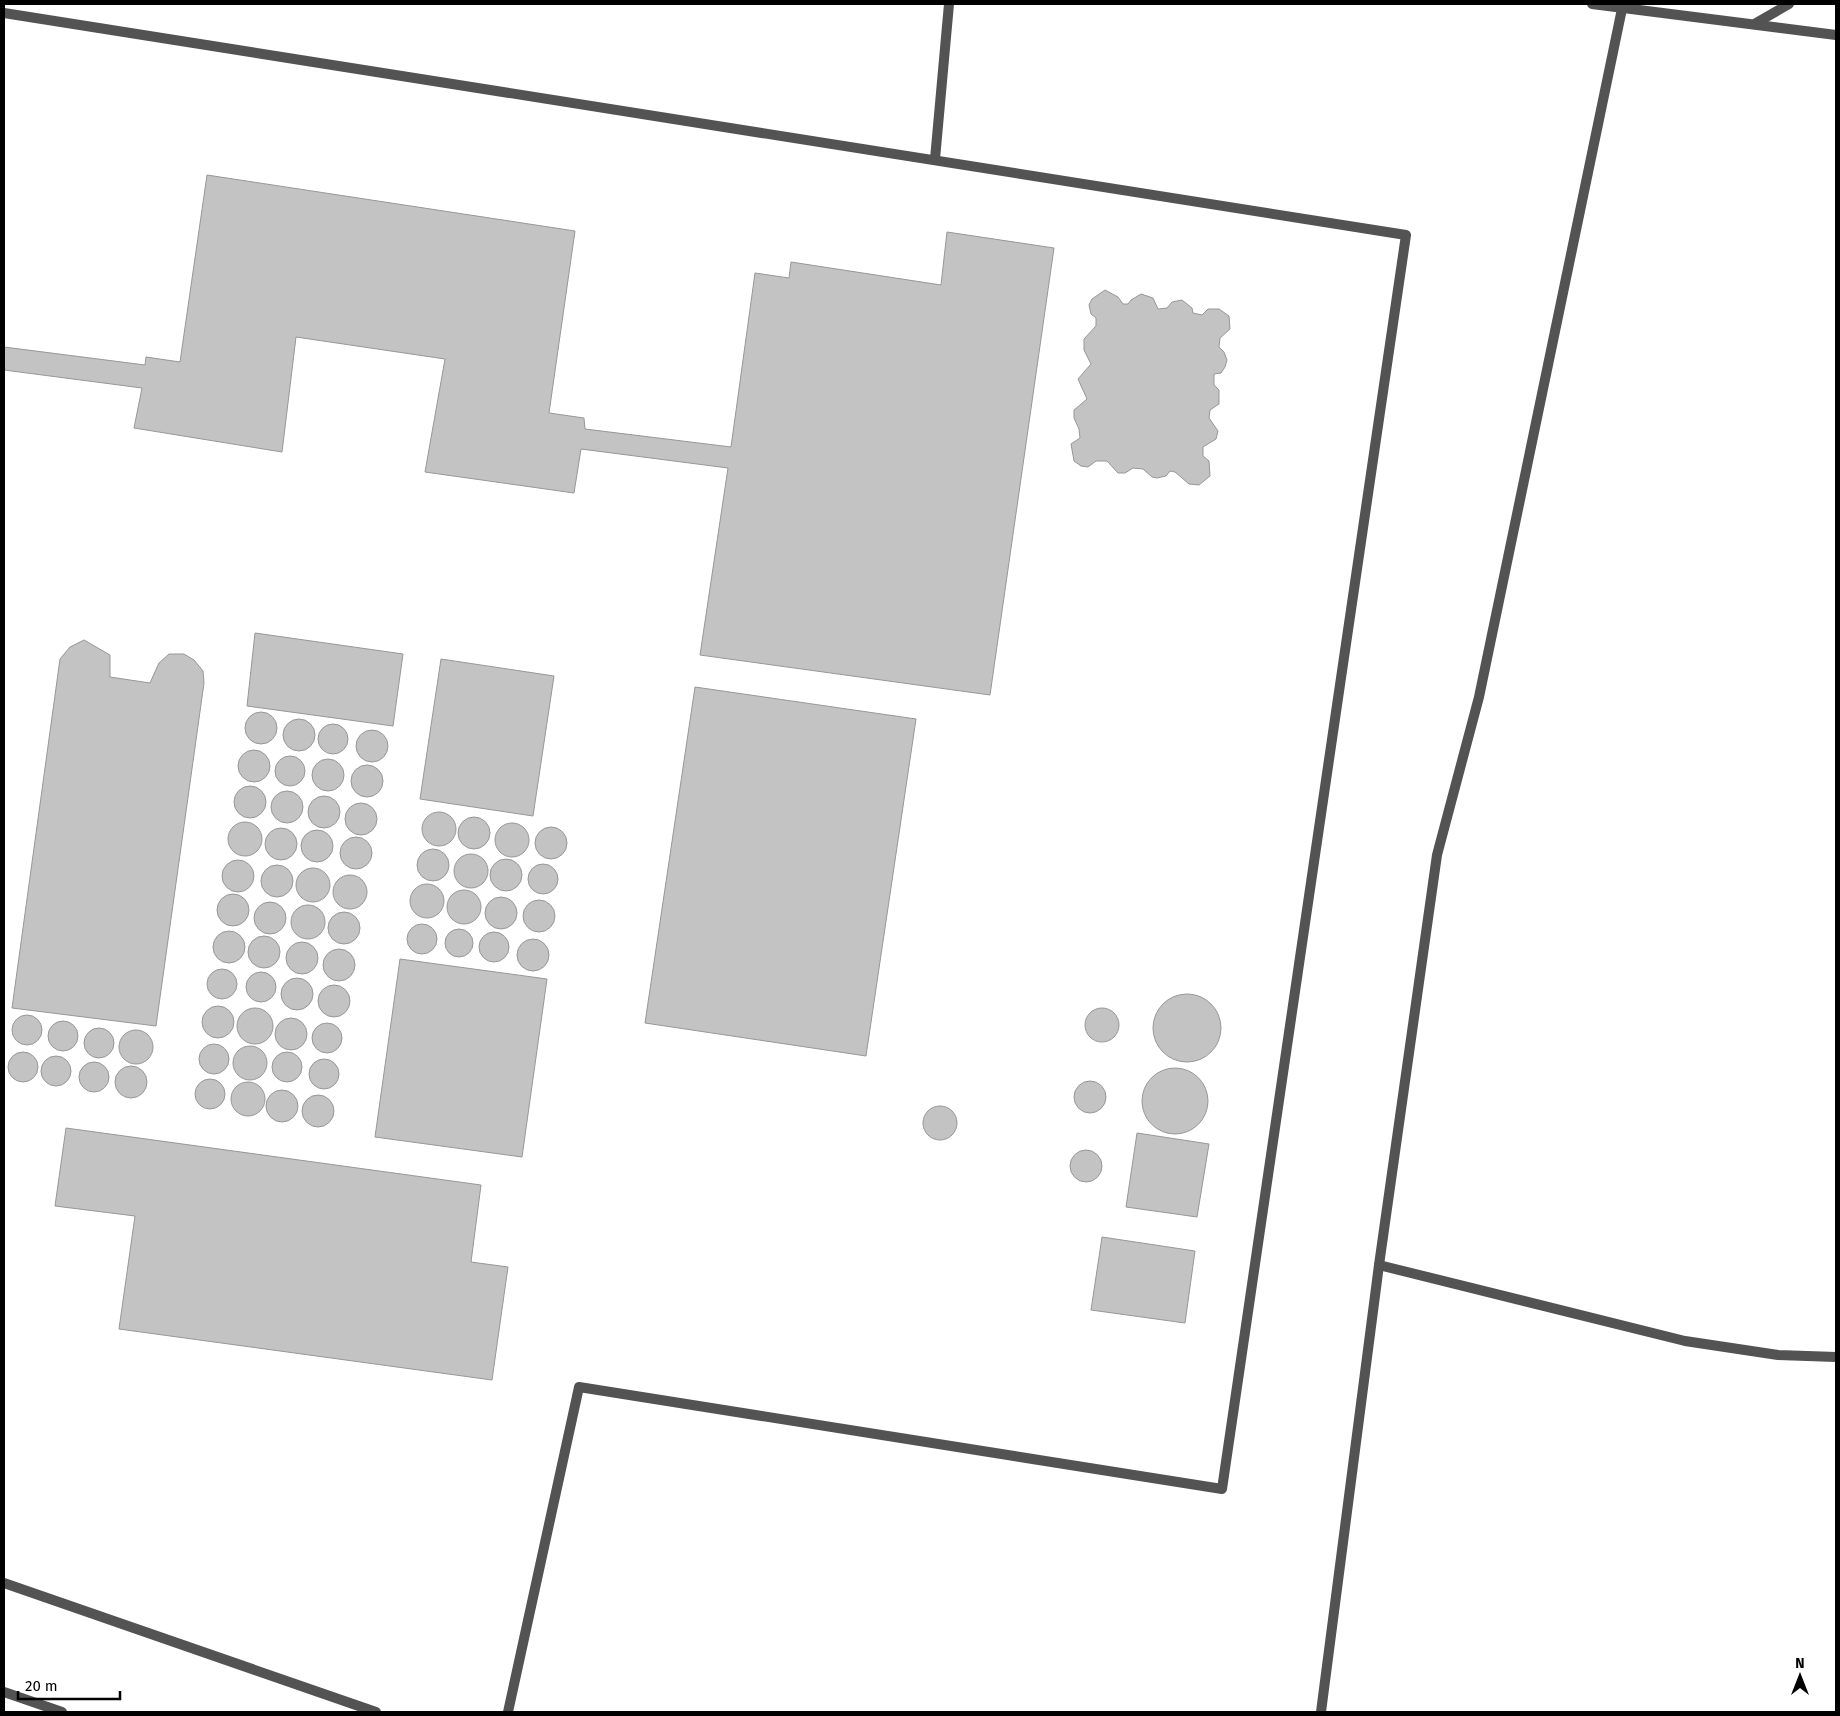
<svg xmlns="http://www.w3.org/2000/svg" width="1840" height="1716" font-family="'Fira Sans',sans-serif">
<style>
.building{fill:#c3c3c3;stroke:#979797}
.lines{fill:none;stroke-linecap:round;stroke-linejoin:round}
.service{stroke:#535353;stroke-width:10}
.minor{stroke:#535353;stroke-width:10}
.tertiary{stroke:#535353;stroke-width:10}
</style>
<rect width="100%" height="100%" fill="#fff"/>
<!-- building -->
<path class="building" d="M 207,175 L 575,231 L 549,413 L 584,418 L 585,429 L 731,447 L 755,273 L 789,278 L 791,262 L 941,285 L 947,232 L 1054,248 L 990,695 L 700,655 L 728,468 L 581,449 L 574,493 L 425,472 L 445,359 L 296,337 L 282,452 L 134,428 L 142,388 L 4,370 L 4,347 L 145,365 L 146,357 L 180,362 Z
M 1105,290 L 1118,297 L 1123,304 L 1128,304 L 1131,300 L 1141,294 L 1153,298 L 1158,309 L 1167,308 L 1172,302 L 1182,300 L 1192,308 L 1193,313 L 1202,315 L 1208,309 L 1219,309 L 1229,316 L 1230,329 L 1220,338 L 1219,347 L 1224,352 L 1227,360 L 1225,367 L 1221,373 L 1214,374 L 1214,385 L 1219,390 L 1219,404 L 1210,410 L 1209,418 L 1218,431 L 1216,439 L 1203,447 L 1203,456 L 1209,461 L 1210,476 L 1199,485 L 1189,484 L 1175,472 L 1170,471 L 1166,476 L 1157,478 L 1152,477 L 1143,469 L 1133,468 L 1125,473 L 1118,473 L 1107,461 L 1096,461 L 1088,467 L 1081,466 L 1074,461 L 1071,444 L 1080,438 L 1079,429 L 1074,418 L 1074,410 L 1087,399 L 1078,379 L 1091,364 L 1084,350 L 1084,339 L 1096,326 L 1096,318 L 1091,314 L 1089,305 L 1092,299 Z
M 255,633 L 403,654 L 393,726 L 247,706 Z
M 84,640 L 110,655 L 110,677 L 150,683 L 159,663 L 169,654 L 184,654 L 194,660 L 203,671 L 204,683 L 156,1026 L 12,1008 L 60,659 L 70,647 Z
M 441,659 L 554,676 L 533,816 L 420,799 Z
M 695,687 L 916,719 L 866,1056 L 645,1023 Z
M245 728a16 16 0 1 1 32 0a16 16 0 1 1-32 0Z
M283 735a16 16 0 1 1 32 0a16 16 0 1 1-32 0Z
M318 739a15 15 0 1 1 30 0a15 15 0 1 1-30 0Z
M356 746a16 16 0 1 1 32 0a16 16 0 1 1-32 0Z
M238 766a16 16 0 1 1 32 0a16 16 0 1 1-32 0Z
M275 771a15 15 0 1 1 30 0a15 15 0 1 1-30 0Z
M312 775a16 16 0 1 1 32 0a16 16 0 1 1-32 0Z
M351 781a16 16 0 1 1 32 0a16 16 0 1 1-32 0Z
M234 802a16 16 0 1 1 32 0a16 16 0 1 1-32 0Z
M271 807a16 16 0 1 1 32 0a16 16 0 1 1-32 0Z
M308 812a16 16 0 1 1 32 0a16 16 0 1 1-32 0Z
M345 819a16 16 0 1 1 32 0a16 16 0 1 1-32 0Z
M422 829a17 17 0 1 1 34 0a17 17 0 1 1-34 0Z
M458 833a16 16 0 1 1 32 0a16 16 0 1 1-32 0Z
M228 839a17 17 0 1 1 34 0a17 17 0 1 1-34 0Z
M495 840a17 17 0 1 1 34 0a17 17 0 1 1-34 0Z
M535 843a16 16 0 1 1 32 0a16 16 0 1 1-32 0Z
M265 844a16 16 0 1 1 32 0a16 16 0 1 1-32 0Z
M301 846a16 16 0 1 1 32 0a16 16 0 1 1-32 0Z
M340 853a16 16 0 1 1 32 0a16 16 0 1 1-32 0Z
M417 865a16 16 0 1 1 32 0a16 16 0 1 1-32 0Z
M454 871a17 17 0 1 1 34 0a17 17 0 1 1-34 0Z
M490 875a16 16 0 1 1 32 0a16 16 0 1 1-32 0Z
M222 876a16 16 0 1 1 32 0a16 16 0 1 1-32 0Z
M528 879a15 15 0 1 1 30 0a15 15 0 1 1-30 0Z
M261 881a16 16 0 1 1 32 0a16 16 0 1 1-32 0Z
M296 885a17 17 0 1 1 34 0a17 17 0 1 1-34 0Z
M333 892a17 17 0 1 1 34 0a17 17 0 1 1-34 0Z
M410 901a17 17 0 1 1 34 0a17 17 0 1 1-34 0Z
M447 907a17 17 0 1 1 34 0a17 17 0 1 1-34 0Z
M217 910a16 16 0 1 1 32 0a16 16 0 1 1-32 0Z
M485 913a16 16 0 1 1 32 0a16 16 0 1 1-32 0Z
M523 916a16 16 0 1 1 32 0a16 16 0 1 1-32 0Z
M254 918a16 16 0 1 1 32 0a16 16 0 1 1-32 0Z
M291 922a17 17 0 1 1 34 0a17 17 0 1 1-34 0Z
M328 928a16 16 0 1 1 32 0a16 16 0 1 1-32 0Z
M407 939a15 15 0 1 1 30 0a15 15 0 1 1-30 0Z
M445 943a14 14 0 1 1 28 0a14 14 0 1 1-28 0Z
M213 947a16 16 0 1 1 32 0a16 16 0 1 1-32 0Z
M479 947a15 15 0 1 1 30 0a15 15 0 1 1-30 0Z
M248 952a16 16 0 1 1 32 0a16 16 0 1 1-32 0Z
M517 955a16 16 0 1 1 32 0a16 16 0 1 1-32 0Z
M286 958a16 16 0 1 1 32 0a16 16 0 1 1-32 0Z
M323 965a16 16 0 1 1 32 0a16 16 0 1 1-32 0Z
M 400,959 L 547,979 L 522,1157 L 375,1137 Z
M207 984a15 15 0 1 1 30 0a15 15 0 1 1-30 0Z
M246 987a15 15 0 1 1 30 0a15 15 0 1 1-30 0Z
M281 994a16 16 0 1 1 32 0a16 16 0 1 1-32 0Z
M318 1001a16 16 0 1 1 32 0a16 16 0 1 1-32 0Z
M1153 1028a34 34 0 1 1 68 0a34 34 0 1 1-68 0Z
M202 1022a16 16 0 1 1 32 0a16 16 0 1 1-32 0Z
M1085 1025a17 17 0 1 1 34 0a17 17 0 1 1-34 0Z
M237 1026a18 18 0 1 1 36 0a18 18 0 1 1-36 0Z
M12 1030a15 15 0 1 1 30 0a15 15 0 1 1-30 0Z
M275 1034a16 16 0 1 1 32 0a16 16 0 1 1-32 0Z
M48 1036a15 15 0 1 1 30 0a15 15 0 1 1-30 0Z
M312 1038a15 15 0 1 1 30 0a15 15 0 1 1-30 0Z
M84 1043a15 15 0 1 1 30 0a15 15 0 1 1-30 0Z
M119 1047a17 17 0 1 1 34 0a17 17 0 1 1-34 0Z
M199 1059a15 15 0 1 1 30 0a15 15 0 1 1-30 0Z
M233 1063a17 17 0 1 1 34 0a17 17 0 1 1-34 0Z
M8 1067a15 15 0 1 1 30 0a15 15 0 1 1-30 0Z
M272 1067a15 15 0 1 1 30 0a15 15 0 1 1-30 0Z
M41 1071a15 15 0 1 1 30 0a15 15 0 1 1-30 0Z
M309 1074a15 15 0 1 1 30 0a15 15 0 1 1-30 0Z
M79 1077a15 15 0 1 1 30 0a15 15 0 1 1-30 0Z
M115 1082a16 16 0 1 1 32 0a16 16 0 1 1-32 0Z
M1142 1101a33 33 0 1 1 66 0a33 33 0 1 1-66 0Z
M195 1094a15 15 0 1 1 30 0a15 15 0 1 1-30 0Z
M1074 1097a16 16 0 1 1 32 0a16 16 0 1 1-32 0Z
M231 1099a17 17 0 1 1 34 0a17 17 0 1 1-34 0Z
M266 1106a16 16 0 1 1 32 0a16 16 0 1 1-32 0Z
M302 1111a16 16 0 1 1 32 0a16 16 0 1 1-32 0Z
M923 1123a17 17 0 1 1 34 0a17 17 0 1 1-34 0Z
M 66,1128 L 481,1185 L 471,1262 L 508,1267 L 492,1380 L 119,1329 L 135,1216 L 55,1206 Z
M 1137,1133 L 1209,1144 L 1197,1217 L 1126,1207 Z
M1070 1166a16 16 0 1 1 32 0a16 16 0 1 1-32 0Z
M 1102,1237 L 1195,1251 L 1185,1323 L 1091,1310 Z"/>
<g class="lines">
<!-- service -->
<path class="service" d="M 4,13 L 1406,235 L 1222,1489 L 579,1387 L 508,1712
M 935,159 L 949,4
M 1379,1265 L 1685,1341 L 1778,1355 L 1836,1357
M 4,1583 L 376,1712"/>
<!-- minor -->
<path class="minor" d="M 1756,23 L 1789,4
M 4,1692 L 62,1712
M 1321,1712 L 1379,1265 L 1437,855 L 1479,697 L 1623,4"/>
<!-- tertiary -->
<path class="tertiary" d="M 1592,4 L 1836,35"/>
</g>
<!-- border -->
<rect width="1840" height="1716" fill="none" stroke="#000000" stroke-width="10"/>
<!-- north arrow -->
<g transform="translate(1800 1676)" stroke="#ffffff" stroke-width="4" paint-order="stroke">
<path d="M0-4L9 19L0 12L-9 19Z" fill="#000000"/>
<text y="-8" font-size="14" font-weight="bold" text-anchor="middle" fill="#000000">N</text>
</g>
<!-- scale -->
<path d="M18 1691v8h102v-8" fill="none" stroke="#000000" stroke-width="2.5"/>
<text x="25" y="1691" font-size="15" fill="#000000" stroke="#ffffff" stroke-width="4" paint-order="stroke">20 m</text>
</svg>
